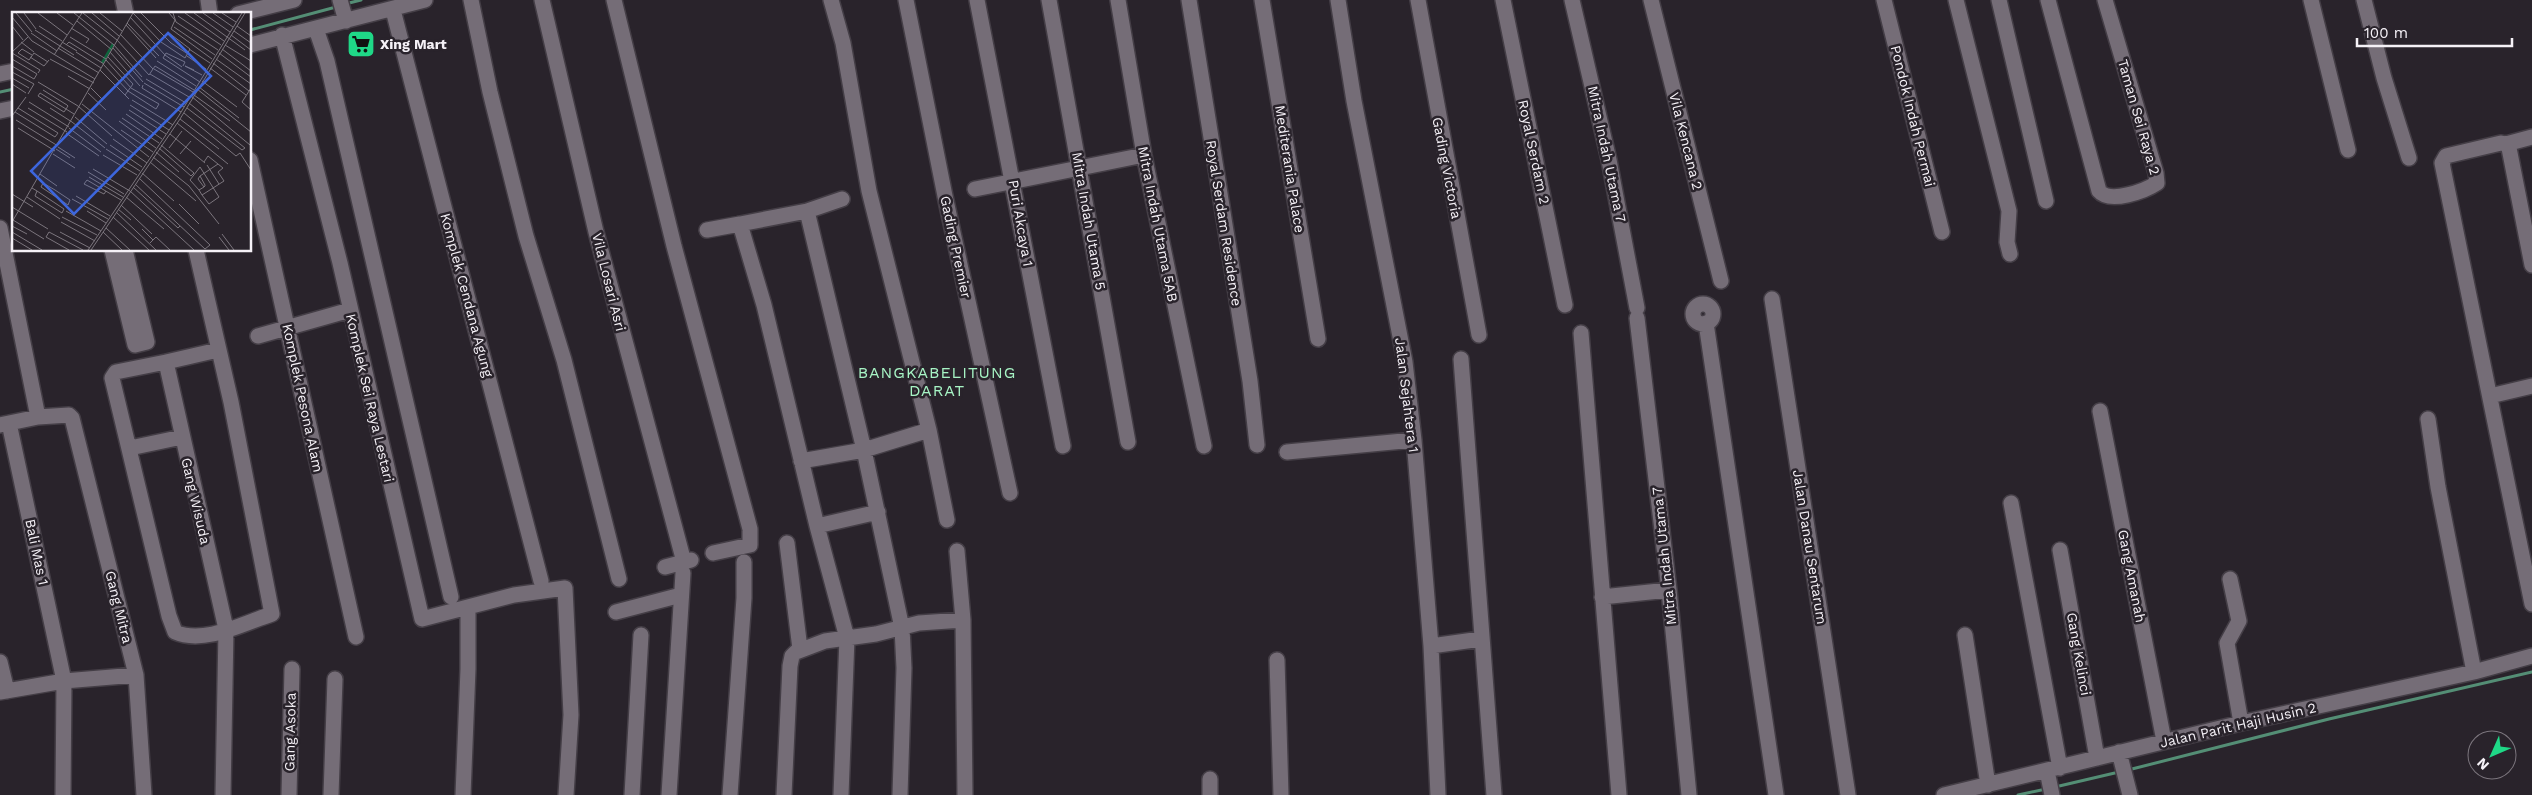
<svg xmlns="http://www.w3.org/2000/svg" width="2532" height="795" font-family="'Work Sans',sans-serif">
<style>
.lines{fill:none;stroke-linecap:round;stroke-linejoin:round}
.stream{stroke:#548e75;stroke-width:3}
.minor-casing{stroke:#443e46;stroke-width:18}
.minor{stroke:#756d77;stroke-width:15}
.labels{text-anchor:middle;dominant-baseline:central;stroke-width:5;stroke-linejoin:round;paint-order:stroke}
.poi-label{font-size:14px;font-weight:bold;fill:#f5f1f7;stroke:#29232b;text-anchor:start}
.street-label{font-size:14px;fill:#f5f1f7;stroke:#29232b}
.quarter-label{font-size:16px;letter-spacing:1px;fill:#a7f4c5;stroke:#29232b}
.inset-river{fill:none;stroke:#0f643d;stroke-width:2.5}
.inset-road{fill:none;stroke:#7b757d;stroke-width:1}
.view{fill:#3d66dd;fill-opacity:0.15;stroke:#3d66dd;stroke-width:2.5}
.inset-edge{fill:none;stroke:#f5f1f7;stroke-width:2.5}
</style>
<rect width="100%" height="100%" fill="#29232b"/>
<g class="lines">
<!-- stream -->
<path class="stream" d="M 345,4 L 361,0
M 250,30 L 336,7
M 0,92 L 14,89
M 2128,770 L 2329,719 L 2532,672
M 2055,787 L 2119,772
M 2018,795 L 2046,789"/>
<defs>
<path id="minor" d="M 123,0 L 126,14
M 208,0 L 210,14
M 340,0 L 346,21
M 471,0 L 490,92 L 526,236 L 564,360 L 619,579
M 542,0 L 596,232 L 684,562
M 614,0 L 674,246 L 750,529 L 750,545 L 713,553
M 831,0 L 843,43 L 869,191 L 929,430 L 947,520
M 906,0 L 945,196 L 1010,493
M 977,0 L 1063,446
M 1049,0 L 1128,442
M 1118,0 L 1144,155 L 1204,446
M 1189,0 L 1250,381 L 1257,445
M 1262,0 L 1318,339
M 1338,0 L 1354,101 L 1405,362 L 1414,440 L 1431,646 L 1438,795
M 1418,0 L 1479,335
M 1503,0 L 1565,305
M 1572,0 L 1609,160 L 1637,308
M 1651,0 L 1721,281
M 1884,0 L 1942,232
M 1956,0 L 2009,211 L 2007,242 L 2010,254
M 1999,0 L 2046,201
M 2048,0 L 2099,191 C 2110,204 2145,191 2157,183 L 2156,173 L 2105,0
M 2311,0 L 2348,150
M 2364,0 L 2384,78 L 2409,158
M 393,10 L 541,581
M 238,14 L 294,0
M 316,29 L 327,61 L 451,597
M 282,35 L 340,263 L 422,619 L 514,595 L 565,588 L 571,715 L 566,795
M 250,45 L 425,0
M 0,74 L 14,71
M 0,111 L 14,108
M 2506,144 L 2532,137
M 250,160 L 356,637
M 975,189 L 1144,155
M 807,211 L 842,199
M 0,228 L 38,417
M 707,230 L 740,224
M 112,250 L 135,345 L 147,342 L 125,250
M 2532,265 L 2509,148 L 2506,144 L 2501,143 L 2446,156 L 2442,163 L 2532,604
M 1772,299 L 1848,795
M1693 314a10 10 0 1 1 20 0a10 10 0 1 1-20 0Z
M 1637,318 L 1669,590 L 1689,795
M 1706,323 L 1776,795
M 1581,333 L 1619,795
M 258,336 L 350,310
M 218,350 L 166,362 L 226,629 L 223,795
M 1461,359 L 1494,795
M 166,362 L 116,372 L 112,378 L 169,616 L 175,632 C 204,645 244,623 272,614 L 231,402 L 196,250
M 2490,396 L 2532,386
M 2100,411 L 2164,741
M 2428,419 L 2438,487 L 2474,672
M 9,423 L 64,681 L 63,795
M 0,425 L 38,417 L 69,415 L 72,418 L 136,675 L 144,795
M 130,448 L 182,437
M 1287,452 L 1414,440
M 801,461 L 864,450 L 929,430
M 2011,503 L 2060,768
M 817,526 L 878,512
M 787,543 L 800,649
M 2060,550 L 2097,758
M 957,551 L 963,620 L 965,795
M 665,567 L 691,560
M 2230,579 L 2239,621 L 2227,643 L 2241,723
M 1602,597 L 1669,590
M 616,612 L 681,595
M 1965,635 L 1988,785
M 1431,646 L 1481,639
M 1277,660 L 1281,795
M 0,662 L 7,691
M 0,692 L 64,681 L 136,675
M 2119,752 L 2130,795
M 2047,771 L 2052,795
M 1210,779 L 1210,795
M 289,795 L 292,669
M 331,795 L 335,679
M 463,795 L 468,669 L 468,608
M 632,795 L 641,635
M 669,795 L 683,573
M 730,795 L 744,598 L 744,562
M 784,795 L 790,666 L 792,656 L 796,652 L 825,641 L 876,634 L 919,623 L 963,620
M 841,795 L 847,638 L 817,526 L 764,305 L 740,224 L 807,211 L 864,450 L 902,628 L 904,668 L 900,795
M 1944,795 L 2241,723 L 2474,672 L 2532,656"/>
</defs>
<!-- minor casing -->
<use href="#minor" class="minor-casing"/>
<!-- minor -->
<use href="#minor" class="minor"/>
</g>
<!-- icons -->
<defs>
<symbol id="supermarket-square" viewBox="-11 -11 22 22"><rect x="-9" y="-9" width="18" height="18" rx="4" fill="#1fd887" stroke="#29232b"/><path d="M-6-5.5h2.5l.6 2H6L4.5 2H-2.5L-4.4-4H-6ZM-1.5 3.2a1.3 1.3 0 1 0 .1 0ZM3 3.2a1.3 1.3 0 1 0 .1 0Z" fill="#111"/></symbol>
</defs>
<g fill-rule="evenodd">
<use href="#supermarket-square" x="345" y="28" width="32" height="32"/>
</g>
<g class="labels">
<!-- poi labels -->
<g class="poi-label">
<text x="380" y="44">Xing Mart</text>
</g>
<!-- street labels -->
<g class="street-label">
<text transform="translate(1913 116) rotate(76)">Pondok Indah Permai</text>
<text transform="translate(2139 117) rotate(74)">Taman Sei Raya 2</text>
<text transform="translate(1686 141) rotate(76)">Vila Kencana 2</text>
<text transform="translate(1534 152) rotate(78)">Royal Serdam 2</text>
<text transform="translate(1607 154) rotate(78)">Mitra Indah Utama 7</text>
<text transform="translate(1447 168) rotate(79)">Gading Victoria</text>
<text transform="translate(1290 169) rotate(81)">Mediterania Palace</text>
<text transform="translate(1089 221) rotate(80)">Mitra Indah Utama 5</text>
<text transform="translate(1021 223) rotate(80)">Puri Akcaya 1</text>
<text transform="translate(1224 223) rotate(81)">Royal Serdam Residence</text>
<text transform="translate(1158 224) rotate(79)">Mitra Indah Utama 5AB</text>
<text transform="translate(956 247) rotate(78)">Gading Premier</text>
<text transform="translate(609 282) rotate(76)">Vila Losari Asri</text>
<text transform="translate(467 295) rotate(75)">Komplek Cendana Agung</text>
<text transform="translate(1407 395) rotate(83)">Jalan Sejahtera 1</text>
<text transform="translate(303 398) rotate(78)">Komplek Pesona Alam</text>
<text transform="translate(370 398) rotate(77)">Komplek Sei Raya Lestari</text>
<text transform="translate(196 501) rotate(77)">Gang Wisuda</text>
<text transform="translate(1810 547) rotate(81)">Jalan Danau Sentarum</text>
<text transform="translate(37 552) rotate(78)">Bali Mas 1</text>
<text transform="translate(1664 556) rotate(-96)">Mitra Indah Utama 7</text>
<text transform="translate(2132 576) rotate(79)">Gang Amanah</text>
<text transform="translate(119 607) rotate(76)">Gang Mitra</text>
<text transform="translate(2079 654) rotate(80)">Gang Kelinci</text>
<text transform="translate(2238 725) rotate(-13)">Jalan Parit Haji Husin 2</text>
<text transform="translate(290 732) rotate(-89)">Gang Asoka</text>
</g>
<!-- quarter labels -->
<g class="quarter-label">
<text x="937" y="372">BANGKABELITUNG<tspan x="937" dy="18">DARAT</tspan></text>
</g>
</g>
<!-- overview -->
<g transform="translate(12 12)">
<rect width="239" height="239" fill="#29232b"/>
<path class="inset-river" d="M 90,51 L 101,32"/>
<path class="inset-road" d="M 4,1 L 20,20M 12,1 L 24,17M 26,1 L 55,23M 45,1 L 61,13M 62,1 L 102,33 L 130,65M 71,1 L 105,28 L 137,63 L 143,54 L 182,78M 80,1 L 107,24M 88,1 L 110,19M 121,1 L 149,30 L 173,46 L 178,37 L 157,21M 129,1 L 159,31 L 176,42M 157,1 L 163,8 L 159,17 L 200,47M 161,1 L 164,10 L 206,38M 173,1 L 212,29M 182,1 L 233,38M 191,1 L 218,20M 201,1 L 221,15M 210,1 L 224,10M 166,4 L 209,33M 0,5 L 20,29 L 83,67M 118,5 L 153,43 L 170,55M 65,9 L 100,38M 115,11 L 147,44M 114,13 L 144,46M 0,14 L 11,28M 27,14 L 50,29M 225,14 L 239,24M 162,15 L 203,43M 59,16 L 77,27 L 74,31M 23,18 L 62,43M 222,19 L 239,31M 19,21 L 45,39M 108,22 L 141,57M 219,23 L 239,38M 58,25 L 94,47M 9,30 L 22,40M 50,30 L 65,39M 54,33 L 57,30 L 92,52M 213,33 L 239,49M 46,36 L 87,61M 101,36 L 131,70M 177,37 L 198,51M 210,37 L 239,59M 0,40 L 16,25M 64,40 L 89,56M 98,40 L 128,74M 0,41 L 28,58 L 26,61M 207,41 L 239,65M 20,43 L 10,37 L 6,41 L 17,48 L 22,41 L 36,50M 42,43 L 70,1M 175,44 L 194,57M 18,45 L 32,54 L 37,48M 96,45 L 121,72 L 113,83M 0,47 L 25,62 L 22,67 L 0,54M 38,47 L 82,71M 204,47 L 239,72M 145,49 L 184,74M 201,51 L 237,79M 91,52 L 116,79 L 144,97 L 147,92 L 119,76 L 94,48M 171,54 L 173,50 L 154,41 L 151,46 L 188,70M 198,56 L 234,83M 142,57 L 181,80M 88,58 L 117,87M 182,58 L 173,54 L 190,63M 0,60 L 22,72 L 16,82M 138,62 L 177,85M 56,64 L 78,77M 0,66 L 17,76M 134,67 L 174,91M 190,69 L 225,95M 26,70 L 66,94 L 100,124M 132,71 L 172,95M 0,72 L 14,81M 131,73 L 130,76 L 169,100M 187,75 L 227,106M 79,76 L 91,88M 239,76 L 230,90 L 239,98M 185,77 L 239,120M 31,78 L 55,93 L 56,94 L 52,100 L 26,84 L 28,81 L 36,86 L 54,97 L 62,102M 76,81 L 94,98M 182,83 L 218,109M 179,84 L 238,133M 120,88 L 161,113M 17,90 L 57,115M 70,92 L 137,145M 118,93 L 157,118M 16,96 L 55,120M 38,96 L 60,110M 175,96 L 230,138 L 233,136 L 177,91M 117,98 L 154,122M 3,100 L 43,125 L 46,121 L 6,96M 172,101 L 224,144 L 228,141 L 239,158M 114,102 L 150,127M 0,104 L 14,85M 63,105 L 95,132M 110,106 L 147,131M 168,107 L 207,137M 4,108 L 46,134M 107,109 L 144,136M 60,110 L 93,136M 165,111 L 216,152M 6,116 L 43,139M 57,116 L 89,140M 109,118 L 141,140M 54,121 L 87,144M 158,122 L 193,151M 101,127 L 135,151M 98,133 L 130,155M 46,135 L 63,146M 147,136 L 179,164 L 182,161 L 149,133M 157,136 L 170,119M 44,137 L 58,146M 94,137 L 128,159M 144,140 L 167,160M 41,142 L 63,156M 168,142 L 179,129M 91,143 L 125,163M 141,145 L 177,174 L 207,212M 138,150 L 184,189M 192,150 L 196,144 L 206,152M 195,153 L 207,172M 81,157 L 118,179 L 182,238M 76,160 L 112,182M 130,161 L 162,189M 28,162 L 45,174M 188,164 L 193,173 L 193,174 L 192,175 L 187,178 L 190,183 L 212,169 L 206,160 L 211,156 L 206,152 L 188,164 L 186,167 L 192,175M 77,165 L 111,185M 26,167 L 31,171 L 43,178 L 58,188 L 56,193 L 29,175 L 31,171M 123,172 L 193,237 L 198,233 L 127,166M 121,175 L 166,216 L 168,214M 20,176 L 25,179 L 52,197 L 50,201 L 23,184 L 25,179M 187,178 L 178,168 L 188,155 L 207,185 L 197,192 L 190,183M 94,179 L 92,182 L 72,172 L 75,168 L 109,188M 0,182 L 21,195M 64,184 L 98,204M 15,185 L 48,207M 114,185 L 152,217M 60,187 L 96,207M 167,192 L 187,212M 109,193 L 140,222M 0,195 L 36,217M 106,197 L 119,208M 54,199 L 89,219M 75,199 L 94,211M 104,200 L 144,238M 50,205 L 85,223M 101,205 L 137,238M 1,208 L 32,227M 0,210 L 121,1M 49,210 L 83,229M 0,214 L 15,222M 94,216 L 118,238M 130,217 L 141,228M 0,220 L 30,238M 48,220 L 78,236M 91,220 L 110,238M 210,222 L 222,238M 207,225 L 217,238M 0,226 L 20,238M 138,231 L 144,225 L 158,238M 57,238 L 34,225 L 37,220 L 71,238M 76,238 L 166,105 L 230,1M 79,238 L 168,107 L 233,1"/>
<path class="view" d="M 156,21 L 199,64 L 62,202 L 19,159 Z"/>
<rect width="239" height="239" class="inset-edge"/>
</g>
<!-- north arrow -->
<g transform="translate(2492 755) rotate(225)"><circle r="24" fill="#29232b" stroke="#7b757d"/>
<path d="M0-4L9 19L0 12L-9 19Z" fill="#1fd887"/>
<text y="-8" font-size="14" font-weight="bold" text-anchor="middle" fill="#f5f1f7">N</text>
</g>
<!-- scale -->
<path d="M2357 38v8h155v-8" fill="none" stroke="#f5f1f7" stroke-width="2.5"/>
<text x="2364" y="38" font-size="15" fill="#f5f1f7" stroke="#29232b" stroke-width="4" paint-order="stroke">100 m</text>
</svg>
